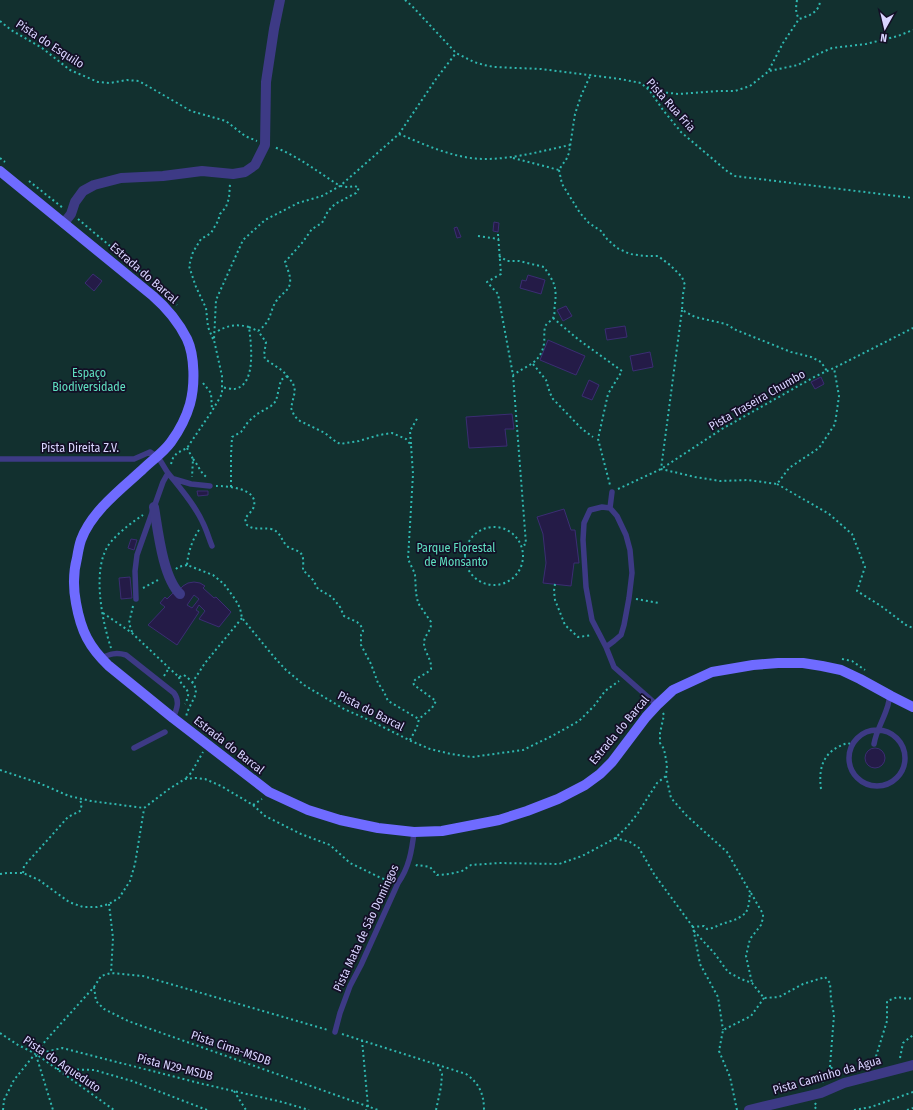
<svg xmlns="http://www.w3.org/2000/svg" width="913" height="1110" font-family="'Fira Sans Condensed',sans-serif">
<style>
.green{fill:#12302f}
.building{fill:#241b47;stroke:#3b2d73;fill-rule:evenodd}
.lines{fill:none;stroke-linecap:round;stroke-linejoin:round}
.path{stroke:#2fb8b0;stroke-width:2;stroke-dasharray:2 3;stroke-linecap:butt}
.lane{stroke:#3d3a85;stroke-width:5.5}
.street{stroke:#3d3a85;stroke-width:10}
.secondary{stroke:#6f6bff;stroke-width:10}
.labels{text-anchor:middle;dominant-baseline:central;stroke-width:3.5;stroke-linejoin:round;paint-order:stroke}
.street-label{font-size:12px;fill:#d9d4ff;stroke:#130f26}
.park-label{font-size:12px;fill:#5fe0c0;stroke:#130f26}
</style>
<rect width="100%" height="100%" fill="#130f26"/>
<!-- green -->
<path class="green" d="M 0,0 L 913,0 L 913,1110 L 0,1110 Z"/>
<!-- building -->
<path class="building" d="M 494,222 L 499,223 L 498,232 L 493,231 Z
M 457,227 L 461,237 L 457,238 L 454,228 Z
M 93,274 L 102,281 L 94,291 L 85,283 Z
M 528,275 L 545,280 L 541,294 L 520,288 L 522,280 L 526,281 Z
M 566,306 L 572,316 L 563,321 L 557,310 Z
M 625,326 L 627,337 L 607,340 L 605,329 Z
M 548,340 L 585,356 L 576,375 L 540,360 Z
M 650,352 L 653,367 L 633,371 L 630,356 Z
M 821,377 L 824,384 L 815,389 L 811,382 Z
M 589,380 L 599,385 L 592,400 L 582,396 Z
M 512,414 L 514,429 L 505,429 L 507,446 L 469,448 L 466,417 Z
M 197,491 L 208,491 L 208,495 L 198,496 Z
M 564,509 L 571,530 L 575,530 L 579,563 L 574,563 L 571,586 L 543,583 L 546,563 L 543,534 L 537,517 Z
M 131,539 L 137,540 L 134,550 L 128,548 Z
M 130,577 L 132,598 L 121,599 L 119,578 Z
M 194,582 L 200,583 L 205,586 L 203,588 L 214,598 L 216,597 L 231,612 L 219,627 L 199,619 L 205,611 L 199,605 L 196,610 L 199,612 L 177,645 L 148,625 L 165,607 L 160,603 L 165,597 L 167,599 L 173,593 L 179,590 L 183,586 L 188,583 ZM 194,595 L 199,599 L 192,608 L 187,605 Z
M865 758a10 10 0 1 1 20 0a10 10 0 1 1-20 0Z"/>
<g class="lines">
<!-- path -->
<path class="path" d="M 405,0 L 412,6 L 456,53 L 474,62 L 484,65 L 494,67 L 541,69 L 620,79 L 641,83 L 650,91 L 663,110 L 681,132 L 728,172 L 735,176 L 913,198
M 797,0 C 796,7 795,12 799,19
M 0,21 L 11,30 L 42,48 L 70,70 L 98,82 L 110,83 L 127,80 L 139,81 L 191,111 L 226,121 L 245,136 L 257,141
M 769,70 L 783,43 L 799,19 C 809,16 820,12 820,0
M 647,87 L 660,92 L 679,94 L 719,91 L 735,91 L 750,86 L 769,71 L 798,65 L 816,55 L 832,48 L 866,44 L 898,36 L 913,30
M 399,134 C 426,145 455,159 485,159 C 513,159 542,151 570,145
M 0,158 L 5,162
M 513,158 L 559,170 L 562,165 L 566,160 L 569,153 L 575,114 L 581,96 L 590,76
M 559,170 L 562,184 L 580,213 L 589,223 L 601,231 L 607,239 L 617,248 L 630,254 L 645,256 L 658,256 L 670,265 L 682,277 L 685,285 L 683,294 L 682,310 L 695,317 L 726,324 L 736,330 L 791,352 L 811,357 L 821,362 L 827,371
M 29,181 L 63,208
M 78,219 L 142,273
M 498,234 L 501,274 L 487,282 L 498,294 L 513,375 L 526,544 L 522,546
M 478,236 L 499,239
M 499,256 L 507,261 L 519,261 L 544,267 C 554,282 557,286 555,304 C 554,308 555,313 554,316 C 553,320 548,322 546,325 C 543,331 545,338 544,344 C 540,364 527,365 513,375
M 163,291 L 171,296 L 177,305
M 682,310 L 661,469 L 695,477 L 720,481 L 748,480 L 777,484 L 789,468 L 819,448 L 835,424 L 839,396 L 834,368
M 553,318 L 579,340 L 622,371 L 608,394 L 598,439 L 610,485
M 249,327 L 258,331 C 261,329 264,326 267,322 C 271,316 272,306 277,300 C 281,294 289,291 290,283 C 291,275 287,269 285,262 L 302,243 L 312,229 L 322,223 L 328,211 L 335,204 L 356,193 L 359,188 L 355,186 L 348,187 L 340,186 C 318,172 298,156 274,147
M 218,331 C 228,325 238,324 249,327 C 251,343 257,386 234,389 C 231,389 226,388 222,387
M 213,339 L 208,327 L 206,308 L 196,287 L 189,266 L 193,252 L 201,239 L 211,233 L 218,221 L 220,214 L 226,207 L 229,198 L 230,184
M 533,364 L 546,380 L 550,393 L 553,399 L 582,429 L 593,437
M 287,376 L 293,383 L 295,391 L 291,408 L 294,415 L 298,420 L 325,433 L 332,439 L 340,444 L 359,441 L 379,435 L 392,433 L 406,439 L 411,445 L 413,474 L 408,559 L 415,574 L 416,593 L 418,603 L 431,622 C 432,631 424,635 424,643 C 424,652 432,659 431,669 C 426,675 418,676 413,682 L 414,685 L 436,701 L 432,708 L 419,719
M 203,383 L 211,393 L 212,410
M 411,444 L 410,431 L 418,417
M 187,448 L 193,459 L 192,477
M 193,459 C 199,466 200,473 208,478
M 171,464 L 173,458 L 177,453 L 187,448 L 212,411 L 222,394 L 222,376 L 214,340 L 216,300 L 243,240 L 265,220 L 298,203 L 322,196 L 340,186 L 399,134 L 436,79 L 456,53
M 777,484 L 829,514 L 852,534 L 865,567 L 857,591 L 881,606 L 906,625 L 913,628
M 216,486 C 227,486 258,488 254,506 C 253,511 247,515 245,519 L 247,525 C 255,531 262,527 271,529 C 280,531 281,539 286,545 C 290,550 299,549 302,555 C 304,559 303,566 303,570 L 313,580 L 318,589 L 332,597 L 340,607 L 344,616 L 348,618 L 357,622 L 361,626 L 363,631 L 361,635 L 361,645 L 371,664 L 378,683 L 384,692 L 388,701 L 419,719 L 417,727 L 410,740
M 231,487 L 231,455 L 232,437 L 241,432 L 248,422 L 257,414 L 271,406 L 276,401 L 281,380 L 287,376 L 283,371 L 265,359 L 264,355 L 266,342 L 258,331
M 618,489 L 661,469 L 722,429 L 816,376 L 834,368 L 913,328
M465 556a29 29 0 1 1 58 0a29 29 0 1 1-58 0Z
M 199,530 C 192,540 188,553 187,565 L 213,575 L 224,584 L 235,599 L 240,608 L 242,618 L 274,657 L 286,670 L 304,685 L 344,709 L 369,720 L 411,741 L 430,749 L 451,754 L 472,757 L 523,750 L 552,736 L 579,721 L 594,706 L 605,691 L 619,681
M 176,569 L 178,567 L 187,565
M 555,584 L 554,591 L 555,600 L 565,625 L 578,637 L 592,635
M 143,588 L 160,579
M 636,599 L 659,603
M 103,613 L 132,633 L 169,668 L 179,677 L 184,675 C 207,692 190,698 186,717
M 132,632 L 129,623 L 133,606
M 111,648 C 102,621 91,567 110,543 C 119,532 131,523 143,515
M 842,659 L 852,661 L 865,670
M 164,676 L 169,668
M 179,677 C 181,690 194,687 185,704
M 192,683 L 205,663 L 242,618
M 663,713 L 664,715 L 660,733 L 660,743 L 664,749 L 667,765 L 666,776 L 671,798 L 687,816 L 727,852 L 750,892 L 749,904 L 746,913 L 737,919 L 719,925 L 713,928 L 707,929 L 704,926 L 693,927 L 694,931 L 715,954 L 728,972 L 741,979 L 752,983 L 764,998 L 779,997 L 803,984 L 825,977 L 830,983 L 831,999 L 834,1015 L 830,1066 L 828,1074 L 823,1079 L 823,1083
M 0,770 L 39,783 L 69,796 L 91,801 L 144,808 L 169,789 L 185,779 L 196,778 L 205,779 L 221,786 L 253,805 L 265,816 L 301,834 L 330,845 L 350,863 L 381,878 L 391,881
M 186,778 L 191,773 L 203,752
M 821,789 C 818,766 824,750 848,743 L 852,745
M 253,805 L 262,799
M 615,838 L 630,842 L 639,848 L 654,874 L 693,927 L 700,964 L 718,997 L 723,1030
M 416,866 L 417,865 L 430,867 L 437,875 L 450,874 L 462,871 L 471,865 L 499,863 L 559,864 L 582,856 L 614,839 L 627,827 L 638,813 L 657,783 L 666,776
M 23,873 L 24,866 L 52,835 L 68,817 L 80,811 L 82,804 L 79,799
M 0,874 L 7,873 L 23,873 L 39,880 L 69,902 L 83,907 L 97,907 L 109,904 L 119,898 L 130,881 L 135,864 L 144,809
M 751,893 L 763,914 L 763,918 L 761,925 L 750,939 L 746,956 L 752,983
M 109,904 L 113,938 L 111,973
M 94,987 L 96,1001 L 104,1009 L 128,1021 L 378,1110
M 0,1033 L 18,1045 L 36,1054 L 114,1110
M 342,1034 L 466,1074 C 479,1083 484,1094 484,1110
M 362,1040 L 368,1106 L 366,1110
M 37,1054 L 62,1048 L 203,1084 L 282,1102 L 309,1110
M 36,1055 L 53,1110
M 900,1058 L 903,1043 L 913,1035
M 873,1066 L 887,1021 L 887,1001 L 898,997 L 907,999 L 913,998
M 831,1067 L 838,1076
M 57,1069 L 94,1070 L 132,1081 L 207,1110
M 234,1091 L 246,1110
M 816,1103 L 814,1106 L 817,1110
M 3,1110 L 4,1100 L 14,1080 L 47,1039 L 94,987 L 101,976 L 111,973 L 143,976 L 328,1030
M 436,1110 L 441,1087 L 442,1074 L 438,1065
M 737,1110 L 730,1077 L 719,1051 L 723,1030 L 751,1016 L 764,998
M 854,1110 L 871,1107 L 913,1092
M 907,1110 L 913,1108"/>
<!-- lane -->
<path class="lane" d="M 0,459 L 134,459 L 150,452 C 161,458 161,463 168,473 C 180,488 195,505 203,523 C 207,531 209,539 212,546
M 174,479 L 191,484 L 210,486
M 610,508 L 612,492
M 136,599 L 135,571 L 137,555 L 163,482 L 168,473
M 606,647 L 592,620 L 586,587 L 583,540 L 584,523 L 590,510 L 602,507 L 610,508 L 617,516 L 626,535 L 630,550 L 632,573 L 629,598 L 624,625 L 621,635 L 614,641 L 606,647 L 614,667 L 657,705
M 101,658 C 110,654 116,652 126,655 L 174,693 C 180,701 177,709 173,718
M849 758a28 28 0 1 1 56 0a28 28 0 1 1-56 0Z
M 874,744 C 876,731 883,721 887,708 C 889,704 888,700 891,696
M 134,748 L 165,732
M 335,1032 L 340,1013 L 350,986 L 361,965 L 398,883 C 409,868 412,850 414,832"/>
<!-- street -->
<path class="street" d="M 64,223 L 71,214 L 75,202 L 83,191 L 94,185 L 121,178 L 163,176 L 202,171 L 233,174 L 245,172 L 255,165 L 265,145 L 266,82 L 274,29 L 280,0
M 154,507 C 158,531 163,578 180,594
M 749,1110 L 821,1093 L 844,1083 L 913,1065"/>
<!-- secondary -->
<path class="secondary" d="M 0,171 L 153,296 C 168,309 178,321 187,339 C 195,356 195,386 190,404 C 186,418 179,431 171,442 C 163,453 151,461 142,470 C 121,489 91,512 81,540 C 79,546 78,552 77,558 C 73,573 73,587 76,603 C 81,631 89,647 109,666 L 173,718 L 269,792 L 308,810 L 340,820 L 378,828 L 414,832 L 442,831 L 499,820 L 527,811 L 558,799 L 585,785 L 600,774 L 612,762 L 646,717 L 657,705 L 673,690 L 712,672 L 753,665 L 778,663 L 803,663 L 822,666 L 841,670 L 860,679 L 891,696 L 913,707"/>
</g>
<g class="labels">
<!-- street labels -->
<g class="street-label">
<text transform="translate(50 44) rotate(33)">Pista do Esquilo</text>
<text transform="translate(671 105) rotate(48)">Pista Rua Fria</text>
<text transform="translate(144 273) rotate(41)">Estrada do Barcal</text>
<text transform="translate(757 400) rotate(-30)">Pista Traseira Chumbo</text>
<text x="80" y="448">Pista Direita Z.V.</text>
<text transform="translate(371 711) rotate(27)">Pista do Barcal</text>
<text transform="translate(619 730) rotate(-50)">Estrada do Barcal</text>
<text transform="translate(229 745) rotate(38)">Estrada do Barcal</text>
<text transform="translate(366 928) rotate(-65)">Pista Mata de São Domingos</text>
<text transform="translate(231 1048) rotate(19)">Pista Cima-MSDB</text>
<text transform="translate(62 1064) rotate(34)">Pista do Aqueduto</text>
<text transform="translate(175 1067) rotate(14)">Pista N29-MSDB</text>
<text transform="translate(827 1075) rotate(-16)">Pista Caminho da Água</text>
</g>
<!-- park labels -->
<g class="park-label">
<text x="89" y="373">Espaço<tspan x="89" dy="14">Biodiversidade</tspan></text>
<text x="456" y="548">Parque Florestal<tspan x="456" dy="14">de Monsanto</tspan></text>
</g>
</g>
<!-- north arrow -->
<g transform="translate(885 28) rotate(188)" stroke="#130f26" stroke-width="3" paint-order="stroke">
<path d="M0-3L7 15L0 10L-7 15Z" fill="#d9d4ff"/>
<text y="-6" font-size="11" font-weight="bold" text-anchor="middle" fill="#d9d4ff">N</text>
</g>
</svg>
